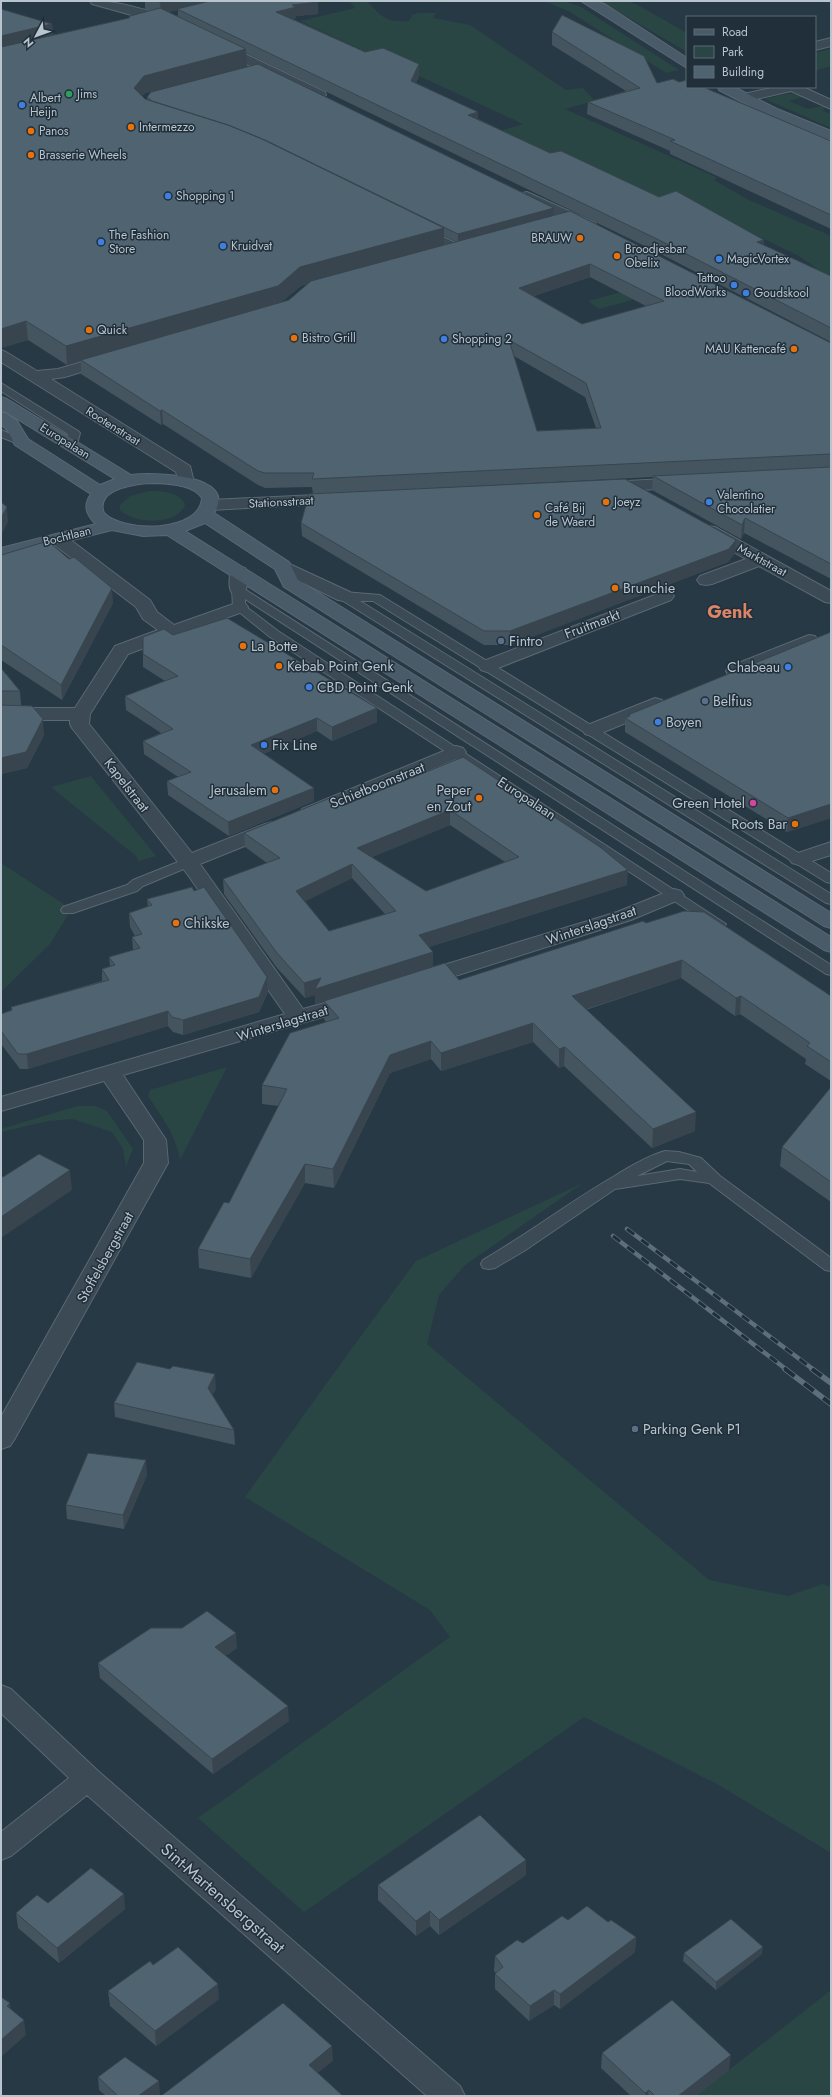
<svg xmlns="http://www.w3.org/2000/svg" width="832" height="2097" font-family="Jost,sans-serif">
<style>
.green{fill:#294644}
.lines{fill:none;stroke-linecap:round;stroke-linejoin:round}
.lane-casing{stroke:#5a6872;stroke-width:2}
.street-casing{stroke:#5a6872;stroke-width:2}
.secondary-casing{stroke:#5a6872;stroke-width:2}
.lane{fill:#3b4a54;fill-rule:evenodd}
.street{fill:#3b4a54;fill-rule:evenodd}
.secondary{fill:#495a68;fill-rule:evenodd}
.rail-far1-casing{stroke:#5e6f7b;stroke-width:4.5}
.rail-casing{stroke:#5e6f7b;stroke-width:5.5}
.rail-far1{stroke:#202f3a;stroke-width:3;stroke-dasharray:9;stroke-linecap:butt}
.rail{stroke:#202f3a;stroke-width:4;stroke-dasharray:12;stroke-linecap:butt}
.wall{fill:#455560;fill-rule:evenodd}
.shaded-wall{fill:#38454e}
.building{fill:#506370;stroke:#38454e;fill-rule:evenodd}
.leisure-dot{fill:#2e9e5b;stroke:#202f3a;stroke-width:1.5}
.shop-dot{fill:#3f7fe0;stroke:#202f3a;stroke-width:1.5}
.food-dot{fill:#e8710a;stroke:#202f3a;stroke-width:1.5}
.service-dot{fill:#5c6f8a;stroke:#202f3a;stroke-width:1.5}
.hotel-dot{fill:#d1479c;stroke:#202f3a;stroke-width:1.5}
.labels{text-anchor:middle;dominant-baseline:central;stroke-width:3;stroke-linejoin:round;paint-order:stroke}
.far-poi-label{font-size:12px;fill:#b9c5ce;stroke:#202f3a;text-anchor:start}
.far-street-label{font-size:12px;fill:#b9c5ce;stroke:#202f3a}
.poi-label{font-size:14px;fill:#b9c5ce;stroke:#202f3a;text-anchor:start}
.street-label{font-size:14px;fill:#b9c5ce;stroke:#202f3a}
.near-street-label{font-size:17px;fill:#b9c5ce;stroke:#202f3a}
.district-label{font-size:18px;font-weight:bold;fill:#da8568;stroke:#202f3a}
</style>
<rect width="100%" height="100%" fill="#273945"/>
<!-- green -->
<path class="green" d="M 349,1 L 367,1 C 382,17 386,23 409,21 L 412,15 L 419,13 L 436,13 L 433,18 L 470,25 L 566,90 L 583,88 L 595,101 L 565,109 L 718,178 L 714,180 L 747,199 L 831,236 L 831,279 L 799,256 L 674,195 L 646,203 L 497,132 L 523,124 L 300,21 L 355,8 Z
M 544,1 L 565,1 L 581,7 L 679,70 L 666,73 L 570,12 Z
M 600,1 L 626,1 L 636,4 L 687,33 L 687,52 Z
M 831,49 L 831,66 L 815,71 L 815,53 Z
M 786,94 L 795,94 L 803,97 L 789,101 L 808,109 L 822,106 L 825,107 L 823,111 L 831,114 L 831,128 L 765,99 Z
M 670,279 L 684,286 L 599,309 L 588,301 Z
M 149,491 C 161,491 180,491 185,505 C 176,526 134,524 120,510 L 120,505 L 130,496 Z
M 91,776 L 156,856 L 139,861 L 136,856 L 51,787 Z
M 1,863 L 65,905 L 69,913 L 50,944 L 1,992 Z
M 227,1067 L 180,1160 C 176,1135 162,1117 148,1096 L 150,1090 Z
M 77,1106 L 95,1106 L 107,1111 L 133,1149 L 126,1167 L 123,1149 L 112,1132 L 73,1119 L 48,1121 L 1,1132 L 1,1129 Z
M 583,1183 L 465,1265 L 439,1295 L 427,1344 L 709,1580 L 788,1596 L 823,1584 L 831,1587 L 831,1853 L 717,1784 L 584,1717 L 304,1912 L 198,1818 L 450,1637 L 430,1610 L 245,1497 L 339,1366 L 416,1261 Z
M 831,1990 L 831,2096 L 696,2096 Z"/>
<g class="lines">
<defs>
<path id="lane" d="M 426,229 L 464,247 L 466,249 L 461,252 L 458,251 L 423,234 L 421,232 Z
M 1,383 L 78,431 L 80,433 L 76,448 L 68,448 L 66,446 L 68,434 L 1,391 Z
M 1,430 L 25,440 L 27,442 L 21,445 L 1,437 Z
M 238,585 L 831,965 L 831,975 L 826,974 L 245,599 L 245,606 L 278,631 L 726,924 L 724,927 L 714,927 L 270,637 L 233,607 L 232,589 Z
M 344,592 L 380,595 L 831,873 L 831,883 L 826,882 L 373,601 L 360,601 L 831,894 L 831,904 L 826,903 L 340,599 L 338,596 L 340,593 Z
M 188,858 L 193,859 L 195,862 L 193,865 L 143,886 L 137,891 L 73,913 L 63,913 L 61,910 L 63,907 L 127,885 L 133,880 Z
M 665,1151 L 679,1152 L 701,1158 L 720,1176 L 831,1258 L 831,1271 L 825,1270 L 709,1183 L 680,1179 L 615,1189 L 524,1251 L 495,1268 L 489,1269 L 483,1268 L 481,1264 L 483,1260 C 528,1234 568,1203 613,1177 C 629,1167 647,1156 665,1151 ZM 667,1161 L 689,1164 L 697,1172 L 680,1169 L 637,1176 Z"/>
<path id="street" d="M 90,1 C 121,1 146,10 175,19 L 177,22 L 171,26 L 92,4 Z
M 831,38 L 831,46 L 815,50 L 815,42 Z
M 220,42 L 325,92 L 326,95 L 320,99 L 315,98 L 216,49 L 214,46 Z
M 776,87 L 803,87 L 831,100 L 831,109 L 791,91 L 744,102 L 737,98 L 739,95 Z
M 527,192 L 595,223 L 597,226 L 595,229 L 585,229 L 522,199 L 520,196 L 522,193 Z
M 1,350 L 6,352 L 37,371 L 58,369 L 109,354 L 114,356 L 117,359 L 114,362 L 65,377 L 51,379 L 190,466 L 194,482 L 192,486 L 180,486 L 176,472 L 1,362 Z
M 683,478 L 689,479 L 691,483 L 689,487 L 608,492 L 602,491 L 600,487 L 602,483 L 608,482 Z
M 337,494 L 343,495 L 345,499 L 343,503 L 211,510 L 205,509 L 203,505 L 205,501 L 211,500 Z
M 709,526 L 715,527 L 831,591 L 831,603 L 825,602 L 759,566 L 712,584 L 706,585 L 700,584 L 697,580 L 700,576 L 746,559 L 703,535 L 700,531 L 703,527 Z
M 58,534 L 64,535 L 150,600 L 157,612 L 174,625 L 239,602 L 245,603 L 248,607 L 245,611 L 128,654 L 90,714 L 89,724 L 192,853 L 265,824 L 272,822 L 279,824 L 282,828 L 279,832 L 200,864 L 303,1009 L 353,995 L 361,996 L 364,1001 L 361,1006 L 123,1075 L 166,1140 L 168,1163 L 14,1440 L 10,1446 L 1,1449 L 1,1417 L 144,1163 L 144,1140 L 104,1081 L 1,1111 L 1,1097 L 285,1014 L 188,875 L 72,728 L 70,724 L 70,720 L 1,720 L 1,708 L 75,708 L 115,646 L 158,630 L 143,619 L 136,607 L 52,543 L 49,539 L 52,535 Z
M 283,561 L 350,592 L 353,596 L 350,600 L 344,601 L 338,600 L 277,570 L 274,566 L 277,562 Z
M 239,567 L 245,568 C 249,574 248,587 244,593 L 238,594 L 232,593 C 228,587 229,574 233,568 Z
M 665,591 L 671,592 L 674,596 L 671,600 L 493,670 L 487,672 L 481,670 L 478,666 L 481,662 Z
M 809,635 L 815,636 L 818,640 L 815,644 L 742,675 L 735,677 L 728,675 L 726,671 L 728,667 Z
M 655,698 L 662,700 L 664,704 L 662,708 L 599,734 L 592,736 L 585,734 L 583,730 L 585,726 Z
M 456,746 L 463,748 L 466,752 L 463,756 L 316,817 L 309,819 L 302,817 L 299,813 L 302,809 Z
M 831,842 L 831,855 L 799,865 L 792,863 L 789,859 L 792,855 Z
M 674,889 L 681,891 L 684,895 L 681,899 L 631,920 L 430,984 L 422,985 L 414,984 L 411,979 L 414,974 L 617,912 Z
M 1,1685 L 11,1689 L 98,1771 L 460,2086 L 465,2096 L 427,2096 L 87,1795 L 11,1856 L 1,1860 L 1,1832 L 69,1778 L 1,1713 Z"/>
<path id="secondary" d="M 581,1 L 597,1 L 606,5 L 687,58 L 687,68 Z
M 718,87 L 734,87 L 777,109 L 831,131 L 831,140 L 767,115 L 719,90 Z
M 1,397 L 7,399 L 131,475 C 152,472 239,474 214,513 L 289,562 L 298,580 L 831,913 L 831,928 L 824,926 L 284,587 L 275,569 L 205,523 L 185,531 L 831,937 L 831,952 L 824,950 L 167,535 L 143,536 L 112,530 L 1,558 L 1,548 L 96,524 C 86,515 83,505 91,494 L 15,445 L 8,431 L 1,424 L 1,412 L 7,414 L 17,421 L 28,439 L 100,485 L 115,479 L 1,409 ZM 155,483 C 169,484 193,484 202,498 C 200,533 123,533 104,513 C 94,488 139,483 155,483 Z"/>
</defs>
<!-- lane casing -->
<use href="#lane" class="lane-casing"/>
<!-- street casing -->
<use href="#street" class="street-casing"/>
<!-- secondary casing -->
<use href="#secondary" class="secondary-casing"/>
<!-- lane -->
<use href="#lane" class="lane"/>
<!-- street -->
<use href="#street" class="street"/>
<!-- secondary -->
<use href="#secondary" class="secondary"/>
<defs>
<path id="rail-far1" d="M 627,1229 L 814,1370
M 613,1236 L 787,1370"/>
<path id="rail" d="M 785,1369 L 831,1404
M 812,1369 L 831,1383"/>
</defs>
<!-- rail-far1 casing -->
<use href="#rail-far1" class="rail-far1-casing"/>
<!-- rail casing -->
<use href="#rail" class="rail-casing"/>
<!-- rail-far1 -->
<use href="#rail-far1" class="rail-far1"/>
<!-- rail -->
<use href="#rail" class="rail"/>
</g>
<!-- wall -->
<path class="wall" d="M 145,1 L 315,1 L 318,14 L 296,16 L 296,18 L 293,19 L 419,76 L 416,83 L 478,112 L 478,119 L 550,153 L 764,240 L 764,245 L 831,276 L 831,342 L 657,252 L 246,53 L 247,66 L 145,93 L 142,96 L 145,99 L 147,100 L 147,97 L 554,208 L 554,215 L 831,343 L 831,579 L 744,533 L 741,539 L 652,490 L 653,477 L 434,488 L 735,553 L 728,562 L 510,645 L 484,645 L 302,536 L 301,523 L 313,494 L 312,487 L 265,488 L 258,485 L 163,424 L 161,425 L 81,374 L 81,361 L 67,365 L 28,340 L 1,348 L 1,9 L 52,24 L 53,35 L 129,18 L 151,11 L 145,9 ZM 178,10 L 178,17 L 167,12 ZM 444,236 L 457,242 L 444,245 ZM 590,277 L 646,306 L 582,324 L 534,296 ZM 309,283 L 289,300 L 281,302 L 301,286 ZM 514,356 L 585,397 L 596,428 L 537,431 Z
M 552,32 L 657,83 L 831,141 L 831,229 L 670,154 L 670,151 L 587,114 L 588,102 L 626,91 L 552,45 Z
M 1,555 L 113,603 L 62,700 L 1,660 Z
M 831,632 L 831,818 L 787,832 L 625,732 L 625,718 L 628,717 L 628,715 Z
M 173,635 L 377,708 L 377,722 L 332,741 L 317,731 L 263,754 L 314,788 L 314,801 L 229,836 L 168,795 L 167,781 L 178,777 L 144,754 L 143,741 L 161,733 L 126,710 L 125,696 L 165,681 L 143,667 L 143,654 Z
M 1,668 L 20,691 L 21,705 L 44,735 L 27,768 L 1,774 Z
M 463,757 L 627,885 L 429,947 L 433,966 L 459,980 L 646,923 L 831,996 L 831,1081 L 805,1064 L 806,1059 L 740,1014 L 735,1016 L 681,978 L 586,1010 L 695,1131 L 652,1148 L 564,1066 L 559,1068 L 533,1042 L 441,1071 L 431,1059 L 390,1073 L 334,1188 L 305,1183 L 251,1278 L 199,1268 L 198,1249 L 229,1203 L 279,1106 L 262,1104 L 262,1085 L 326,1022 L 324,1019 L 324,1001 L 315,1004 L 315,995 L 305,998 L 277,968 L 224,894 L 223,879 L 267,863 L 245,847 L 244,833 L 342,806 ZM 450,825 L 505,862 L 426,891 L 372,857 ZM 352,878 L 385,914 L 329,931 L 305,901 Z
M 147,899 L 267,977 L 268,992 L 259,1012 L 183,1035 L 173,1032 L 168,1026 L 28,1069 L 20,1069 L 1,1044 L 1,1014 L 12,1010 L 11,1007 L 102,981 L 102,969 L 110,966 L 109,957 L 133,950 L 132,937 L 135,936 L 130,927 L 129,913 L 148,907 Z
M 831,1087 L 831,1202 L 780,1166 L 782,1147 Z
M 216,1389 L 212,1395 L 234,1430 L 235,1445 L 115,1417 L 114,1403 Z
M 147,1475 L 124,1529 L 67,1519 L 66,1505 Z
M 237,1648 L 225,1656 L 289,1721 L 213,1774 L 100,1678 L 98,1663 Z
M 526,1875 L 439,1935 L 430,1926 L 416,1936 L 378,1900 L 378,1885 Z
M 48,1903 L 125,1909 L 59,1963 L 18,1928 L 16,1913 Z
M 568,1920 L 608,1922 L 636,1937 L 635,1952 L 560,2009 L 554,2005 L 529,2021 L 495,1989 L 495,1974 L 496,1973 L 494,1971 L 495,1956 L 523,1943 Z
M 684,1953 L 762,1954 L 716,1990 L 683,1961 Z
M 153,1965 L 219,1999 L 156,2046 L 110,2006 L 108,1991 Z
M 602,2053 L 729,2070 L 696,2096 L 631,2096 L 601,2068 Z
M 98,2077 L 160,2094 L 157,2096 L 106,2096 L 99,2090 Z"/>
<!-- shaded-wall -->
<path class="shaded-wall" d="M 166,1 L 214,1 L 177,9 L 177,10 L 161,14 L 160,2 Z
M 318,2 L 318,14 L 296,16 L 296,18 L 276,23 L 276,12 L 292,5 Z
M 52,24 L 53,40 L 1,52 L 1,36 Z
M 246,49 L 247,66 L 145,93 L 134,105 L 134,88 L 144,76 Z
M 419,64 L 419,76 L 411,93 L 411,81 Z
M 478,112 L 478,124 L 468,115 Z
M 554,208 L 554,216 L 458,242 L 458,234 Z
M 444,228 L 444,246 L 301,286 L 278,305 L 81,360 L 81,361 L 67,365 L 66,346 L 300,267 Z
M 764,240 L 764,253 L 757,242 Z
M 590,264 L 590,277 L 519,301 L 519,288 Z
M 26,321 L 28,340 L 1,348 L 1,329 Z
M 162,410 L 163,424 L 161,425 L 160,411 Z
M 7,507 L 8,522 L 1,535 L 1,518 Z
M 745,518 L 744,533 L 741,539 L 742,525 Z
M 736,540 L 735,553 L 728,562 L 510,645 L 510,631 Z
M 112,588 L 113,603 L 62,700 L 61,685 Z
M 377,708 L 377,722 L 332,741 L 332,727 Z
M 317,718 L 317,731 L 251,759 L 251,745 Z
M 43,719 L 44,735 L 27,768 L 1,774 L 1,758 Z
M 314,788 L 314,801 L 229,836 L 228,822 Z
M 831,804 L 831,818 L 787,832 L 788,818 Z
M 450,810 L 450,825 L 358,863 L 357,848 Z
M 352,864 L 352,878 L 296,906 L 296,891 Z
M 628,870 L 627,885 L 419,950 L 419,935 Z
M 433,952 L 433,967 L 315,1004 L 315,995 L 305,998 L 304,983 L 321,978 Z
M 682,960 L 681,978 L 571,1014 L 572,996 Z
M 267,977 L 268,992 L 259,1012 L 183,1035 L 183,1020 Z
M 741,996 L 740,1014 L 735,1016 L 736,998 Z
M 168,1011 L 168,1026 L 28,1069 L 27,1054 Z
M 533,1023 L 533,1042 L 441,1071 L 441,1053 Z
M 431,1041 L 431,1059 L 390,1073 L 334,1188 L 333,1169 L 390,1055 Z
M 565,1047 L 564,1066 L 559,1068 L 559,1049 Z
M 696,1112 L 695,1131 L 652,1148 L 653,1129 Z
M 305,1164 L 305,1183 L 251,1278 L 250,1259 Z
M 70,1170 L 72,1190 L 1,1238 L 1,1217 Z
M 215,1374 L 216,1389 L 208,1402 L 208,1388 Z
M 146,1460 L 147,1475 L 124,1529 L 123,1515 Z
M 236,1633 L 237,1648 L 216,1662 L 215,1647 Z
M 288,1706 L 289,1721 L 213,1774 L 212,1759 Z
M 526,1860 L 526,1875 L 439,1935 L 439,1920 Z
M 124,1894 L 125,1909 L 59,1963 L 57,1948 Z
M 430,1911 L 430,1926 L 416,1936 L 416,1921 Z
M 636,1937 L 635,1952 L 560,2009 L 560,1994 Z
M 763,1947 L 762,1954 L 716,1990 L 716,1982 Z
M 218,1984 L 219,1999 L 156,2046 L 155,2031 Z
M 554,1990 L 554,2005 L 529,2021 L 530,2006 Z
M 10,2003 L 12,2018 L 7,2006 Z
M 24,2020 L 26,2035 L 1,2057 L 1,2040 Z
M 332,2046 L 333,2061 L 309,2080 L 309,2065 Z
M 731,2055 L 729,2070 L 696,2096 L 678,2096 Z
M 159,2081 L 160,2094 L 157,2096 L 138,2096 Z
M 649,2090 L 648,2096 L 645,2096 L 645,2093 Z"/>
<!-- building -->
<path class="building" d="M 156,1 L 166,1 L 160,2 Z
M 210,1 L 315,1 L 318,2 L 292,5 L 296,7 L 276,12 L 365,52 L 383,48 L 419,64 L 411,81 L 478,112 L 468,115 L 550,153 L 561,151 L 659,197 L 676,191 L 764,240 L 757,242 L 831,276 L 831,328 L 657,239 L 177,9 Z
M 160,8 L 246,49 L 144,76 L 134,88 L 145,99 L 228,125 L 260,138 L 444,228 L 300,267 L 278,286 L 66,346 L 26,321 L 1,329 L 1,47 L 129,18 L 130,16 Z
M 1,9 L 52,24 L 1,36 Z
M 562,15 L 644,56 L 657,83 L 673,79 L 679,82 L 687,80 L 687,87 L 703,87 L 831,141 L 831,215 L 670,141 L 675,140 L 588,102 L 640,88 L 552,32 Z
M 258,64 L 554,208 L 458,234 L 267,141 L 228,125 L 152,101 L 147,97 L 151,92 Z
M 570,211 L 831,343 L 831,454 L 312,479 L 314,473 L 265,473 L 258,471 L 162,410 L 160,411 L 81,360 L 289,300 L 311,281 ZM 590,264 L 664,301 L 582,324 L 519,288 ZM 509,340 L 586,383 L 601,428 L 537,431 Z
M 831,467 L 831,564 L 745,518 L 742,525 L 653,476 Z
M 625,479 L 736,540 L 729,549 L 510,631 L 484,631 L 301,523 L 309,494 Z
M 1,502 L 7,507 L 1,518 Z
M 48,541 L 69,559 L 74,557 L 112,588 L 61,685 L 1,645 L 1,555 Z
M 227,618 L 377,708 L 332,727 L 317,718 L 251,745 L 314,788 L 228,822 L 167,781 L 191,772 L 143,741 L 173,729 L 125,696 L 178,676 L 143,654 L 143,637 L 164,629 L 173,635 Z
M 831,632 L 831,804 L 788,818 L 625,718 L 630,716 L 628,715 Z
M 1,668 L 20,691 L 1,691 Z
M 1,705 L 32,706 L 43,719 L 26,752 L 1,758 Z
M 463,757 L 600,847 L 628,870 L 419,935 L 433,952 L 315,989 L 321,978 L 304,983 L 277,953 L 223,879 L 280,858 L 244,833 L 330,798 L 342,806 ZM 450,810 L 519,857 L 426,891 L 357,848 ZM 352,864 L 396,911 L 329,931 L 296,891 Z
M 192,887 L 194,891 L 204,887 L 267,977 L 259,997 L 183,1020 L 172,1017 L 168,1011 L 27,1054 L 18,1054 L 1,1031 L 1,1014 L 12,1010 L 11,1007 L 109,980 L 102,969 L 115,965 L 109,957 L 140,948 L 132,937 L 142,934 L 129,913 L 152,905 L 147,899 Z
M 684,911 L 704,912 L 831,996 L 831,1062 L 807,1046 L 810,1043 L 741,996 L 736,998 L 682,960 L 572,996 L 696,1112 L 653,1129 L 565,1047 L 559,1049 L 533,1023 L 441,1053 L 431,1041 L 390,1055 L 333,1169 L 305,1164 L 250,1259 L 198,1249 L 224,1202 L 229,1203 L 287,1089 L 262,1085 L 290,1033 L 339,1018 L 324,1001 L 445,963 L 459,980 L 643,921 L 646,923 Z
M 831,1087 L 831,1182 L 782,1147 Z
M 39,1154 L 70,1170 L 1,1217 L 1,1176 L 3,1177 Z
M 137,1362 L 170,1369 L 173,1366 L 215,1374 L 208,1388 L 234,1430 L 114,1403 Z
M 88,1453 L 146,1460 L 123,1515 L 66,1505 Z
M 207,1611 L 236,1633 L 215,1647 L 288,1706 L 212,1759 L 98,1663 L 151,1628 L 182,1628 Z
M 480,1815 L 526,1860 L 439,1920 L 430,1911 L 416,1921 L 378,1885 Z
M 91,1868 L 124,1894 L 57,1948 L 16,1913 L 37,1895 L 48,1903 Z
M 587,1906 L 608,1922 L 611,1920 L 636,1937 L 560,1994 L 554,1990 L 530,2006 L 495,1974 L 503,1967 L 495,1956 L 517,1940 L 523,1943 L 562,1916 L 568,1920 Z
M 731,1919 L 763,1947 L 716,1982 L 684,1953 Z
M 178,1947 L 218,1984 L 155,2031 L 108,1991 L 150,1961 L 153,1965 Z
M 1,1997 L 10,2003 L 7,2006 L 24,2020 L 1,2040 Z
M 672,2000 L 731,2055 L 678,2096 L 655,2096 L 649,2090 L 645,2093 L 602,2053 Z
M 283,2003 L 332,2046 L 309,2065 L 343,2096 L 161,2096 Z
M 125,2057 L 159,2081 L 138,2096 L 118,2096 L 98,2077 Z"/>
<!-- markers -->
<circle class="leisure-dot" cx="69" cy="94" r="4"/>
<g class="shop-dot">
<circle cx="22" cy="105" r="4"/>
<circle cx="168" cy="196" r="4"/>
<circle cx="101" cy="242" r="4"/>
<circle cx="223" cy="246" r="4"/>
<circle cx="719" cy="259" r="4"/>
<circle cx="734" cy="285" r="4"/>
<circle cx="746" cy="293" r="4"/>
<circle cx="444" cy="339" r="4"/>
<circle cx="709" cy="502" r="4"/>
<circle cx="788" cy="667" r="4"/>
<circle cx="309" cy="687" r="4"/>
<circle cx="658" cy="722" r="4"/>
<circle cx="264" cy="745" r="4"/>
</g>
<g class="food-dot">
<circle cx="131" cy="127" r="4"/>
<circle cx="31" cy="131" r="4"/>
<circle cx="31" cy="155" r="4"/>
<circle cx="580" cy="238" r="4"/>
<circle cx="617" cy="256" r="4"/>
<circle cx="89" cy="330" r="4"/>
<circle cx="294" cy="338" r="4"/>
<circle cx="794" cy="349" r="4"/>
<circle cx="606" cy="502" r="4"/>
<circle cx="537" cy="515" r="4"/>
<circle cx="615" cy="588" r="4"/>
<circle cx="243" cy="646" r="4"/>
<circle cx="279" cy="666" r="4"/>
<circle cx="275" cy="790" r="4"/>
<circle cx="479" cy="798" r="4"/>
<circle cx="795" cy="824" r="4"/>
<circle cx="176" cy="923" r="4"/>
</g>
<g class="service-dot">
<circle cx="501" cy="641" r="4"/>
<circle cx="705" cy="701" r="4"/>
<circle cx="635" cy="1429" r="4"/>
</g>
<circle class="hotel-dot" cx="753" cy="803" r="4"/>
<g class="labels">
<!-- far-poi labels -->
<g class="far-poi-label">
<text x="77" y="94">Jims</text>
<text x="30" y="98">Albert<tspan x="30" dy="14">Heijn</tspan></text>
<text x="139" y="127">Intermezzo</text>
<text x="39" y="131">Panos</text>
<text x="39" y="155">Brasserie Wheels</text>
<text x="176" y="196">Shopping 1</text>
<text x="109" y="235">The Fashion<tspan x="109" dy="14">Store</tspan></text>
<text x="572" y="238" text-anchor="end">BRAUW</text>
<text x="231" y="246">Kruidvat</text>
<text x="625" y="249">Broodjesbar<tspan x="625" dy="14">Obelix</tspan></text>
<text x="727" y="259">MagicVortex</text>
<text x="726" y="278" text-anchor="end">Tattoo<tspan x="726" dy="14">BloodWorks</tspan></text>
<text x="754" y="293">Goudskool</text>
<text x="97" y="330">Quick</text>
<text x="302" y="338">Bistro Grill</text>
<text x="452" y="339">Shopping 2</text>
<text x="786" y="349" text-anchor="end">MAU Kattencafé</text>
<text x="717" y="495">Valentino<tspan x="717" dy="14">Chocolatier</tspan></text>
<text x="614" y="502">Joeyz</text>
<text x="545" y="508">Café Bij<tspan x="545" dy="14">de Waerd</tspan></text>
</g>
<!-- far-street labels -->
<g class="far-street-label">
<text transform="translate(113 426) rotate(32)">Rootenstraat</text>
<text transform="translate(65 441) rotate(32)">Europalaan</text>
<text transform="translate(281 502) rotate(-3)">Stationsstraat</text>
<text transform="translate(67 536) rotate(-14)">Bochtlaan</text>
<text transform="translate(762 560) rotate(29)">Marktstraat</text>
</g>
<!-- poi labels -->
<g class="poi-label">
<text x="623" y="588">Brunchie</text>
<text x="509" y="641">Fintro</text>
<text x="251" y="646">La Botte</text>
<text x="287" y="666">Kebab Point Genk</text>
<text x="780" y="667" text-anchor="end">Chabeau</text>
<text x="317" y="687">CBD Point Genk</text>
<text x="713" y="701">Belfius</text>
<text x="666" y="722">Boyen</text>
<text x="272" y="745">Fix Line</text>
<text x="267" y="790" text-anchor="end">Jerusalem</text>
<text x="471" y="790" text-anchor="end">Peper<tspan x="471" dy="16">en Zout</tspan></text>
<text x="745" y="803" text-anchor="end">Green Hotel</text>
<text x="787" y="824" text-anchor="end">Roots Bar</text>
<text x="184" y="923">Chikske</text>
<text x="643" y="1429">Parking Genk P1</text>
</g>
<!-- street labels -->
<g class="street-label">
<text transform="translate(592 624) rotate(-21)">Fruitmarkt</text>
<text transform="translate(127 785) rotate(52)">Kapelstraat</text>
<text transform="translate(377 785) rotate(-22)">Schietboomstraat</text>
<text transform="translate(527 798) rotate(33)">Europalaan</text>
<text transform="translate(591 925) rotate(-19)">Winterslagstraat</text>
<text transform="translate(282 1023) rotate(-17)">Winterslagstraat</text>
<text transform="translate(105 1257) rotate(-61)">Stoffelsbergstraat</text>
</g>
<!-- near-street labels -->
<g class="near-street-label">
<text transform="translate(223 1898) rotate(41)">Sint-Martensbergstraat</text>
</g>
<!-- district labels -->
<g class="district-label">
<text x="730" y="612">Genk</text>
</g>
</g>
<!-- border -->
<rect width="832" height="2097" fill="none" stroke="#b9c5ce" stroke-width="4"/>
<!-- legend -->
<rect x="686" y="16" width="130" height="72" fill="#202f3a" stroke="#5d6b75"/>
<rect x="694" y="29" width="20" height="6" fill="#495a68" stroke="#5d6b75"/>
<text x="722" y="36" font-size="12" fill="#b9c5ce">Road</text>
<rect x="694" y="46" width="20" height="12" fill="#294644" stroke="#5d6b75"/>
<text x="722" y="56" font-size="12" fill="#b9c5ce">Park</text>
<rect x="694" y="66" width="20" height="12" fill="#506370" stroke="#5d6b75"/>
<text x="722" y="76" font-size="12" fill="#b9c5ce">Building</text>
<!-- north arrow -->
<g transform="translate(36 36) rotate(229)" stroke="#202f3a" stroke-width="3" paint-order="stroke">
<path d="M0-3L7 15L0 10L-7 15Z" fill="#b9c5ce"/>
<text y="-6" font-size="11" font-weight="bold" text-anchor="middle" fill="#b9c5ce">N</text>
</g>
</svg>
